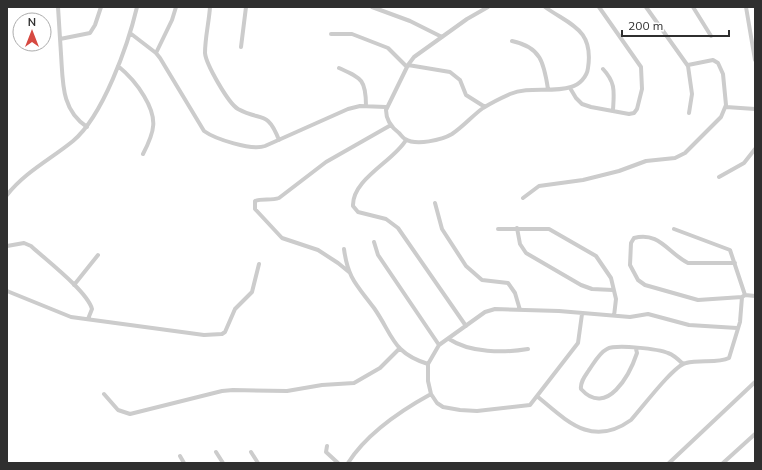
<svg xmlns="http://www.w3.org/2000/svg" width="762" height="470" font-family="Mulish,sans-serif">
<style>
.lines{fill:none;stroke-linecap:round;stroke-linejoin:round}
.street{stroke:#ccc;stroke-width:4}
</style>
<rect width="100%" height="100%" fill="#fff"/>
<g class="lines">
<!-- street -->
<path class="street" d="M 58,7 C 59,23 60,38 61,54 C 63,82 61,110 87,127
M 210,7 C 209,22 205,38 205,53 C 206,64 228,103 238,109 C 261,122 267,109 279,140
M 372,7 L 410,21 L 442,37
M 488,7 L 467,19 L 414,57 L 408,65 L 386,110 C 386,120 391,127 399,133 C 401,135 403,138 405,139 C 416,146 442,140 452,134 C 464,126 472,116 483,108 C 491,103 501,98 510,94 C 529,86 551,93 571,87 C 579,85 587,77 588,68 C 594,29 570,25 545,7
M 646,7 L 688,66 L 692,94 L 689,113
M 693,7 L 711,36
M 746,7 L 755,60
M 130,33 L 156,53 L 160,58 L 204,131 C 215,139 252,151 265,146 L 348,109 L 360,106 L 386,107
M 331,34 L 352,34 L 388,48 L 407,67
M 60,39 L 90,33 L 95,25 L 101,7
M 512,41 C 541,47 544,63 548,89
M 241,47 L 246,7
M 156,53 L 172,20 L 176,7
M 408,65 L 450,72 L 460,80 L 466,95 L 485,107
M 118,66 C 129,75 137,84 144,96 C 158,119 155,131 143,154
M 339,68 C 361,78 366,79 366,106
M 603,69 C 616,83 614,92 613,110
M 570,88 L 576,98 L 582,104 L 591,107 L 629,114 L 634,113 L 637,109 L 642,89 L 641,67 L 599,7
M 726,107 L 755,109
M 406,140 C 394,161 352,179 353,206 L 358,212 L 386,219 L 398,228 L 466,326
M 719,177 L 744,163 L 755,149
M 7,195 C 25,172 51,159 73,141 C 103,116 128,45 137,7
M 523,198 L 539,186 L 583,180 L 619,171 L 646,161 L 675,158 L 685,153 L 721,117 L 726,105 L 723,74 L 718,63 L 713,60 L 688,65
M 435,203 L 442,229 L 466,266 L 482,280 L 508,283 L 515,293 L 520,310
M 517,228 L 520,244 L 526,253 L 581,285 L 592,289 L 613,290
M 498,229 L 549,229 L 596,256 L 611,278 L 616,299 L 614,316
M 674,229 L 730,250 L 745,295
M 374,242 L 378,255 L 439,345
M 7,246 L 24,243 L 31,246 C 46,260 87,291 92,309 L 88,319
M 344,249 C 348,279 357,285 374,308 C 393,335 392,353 428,364
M 735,263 L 688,263 C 668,253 659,231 634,238 L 631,243 L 630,265 L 638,280 L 645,285 L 698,300 L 742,297
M 349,272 L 338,263 L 318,250 L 282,238 L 255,209 L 255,201 C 262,198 271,201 279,198 L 326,162 L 391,125
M 74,285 L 98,255
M 7,291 L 71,317 L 204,335 L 222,334 L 225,332 L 235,309 L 252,292 L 259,264
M 582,314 L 578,343 L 530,405 L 477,411 L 460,410 L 443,407 L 437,403 L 431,394 L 428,381 L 428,364 L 439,345 L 485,312 L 495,309 L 559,311 L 630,317 L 648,314 L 689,325 L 737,328
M 449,339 C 470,353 504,353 528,349
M 636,349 L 637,353 C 630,374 607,418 581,389 C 580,382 585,376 589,370 C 594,363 599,353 607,349 C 616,344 659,349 668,353 C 674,355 678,359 683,364
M 104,394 L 118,410 L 130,414 L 222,391 L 233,390 L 287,391 L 322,385 L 354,383 L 380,368 L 399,349
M 538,397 C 567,421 592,448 631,420 C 642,408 673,366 686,363 C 700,359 717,364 729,358 L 740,322 L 742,297 L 745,295 L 755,296
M 327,446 L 326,452 L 338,463
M 216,452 L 223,463
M 251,452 L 258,463
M 180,456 L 184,463
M 348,463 C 367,433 400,411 431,394
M 669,463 L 755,382
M 723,463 L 755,434"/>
</g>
<!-- border -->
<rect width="762" height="470" fill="none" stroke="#2f2f2f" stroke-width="16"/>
<!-- north arrow -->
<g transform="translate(32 32)"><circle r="19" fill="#ffffff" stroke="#acacac"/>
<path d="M0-3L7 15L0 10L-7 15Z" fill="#d64941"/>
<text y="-6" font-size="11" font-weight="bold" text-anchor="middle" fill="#2f2f2f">N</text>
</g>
<!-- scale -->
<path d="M622 30v6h107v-6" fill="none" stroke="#2f2f2f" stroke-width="2"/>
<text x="628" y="30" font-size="12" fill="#2f2f2f" stroke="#ffffff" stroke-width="3" paint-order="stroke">200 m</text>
</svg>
